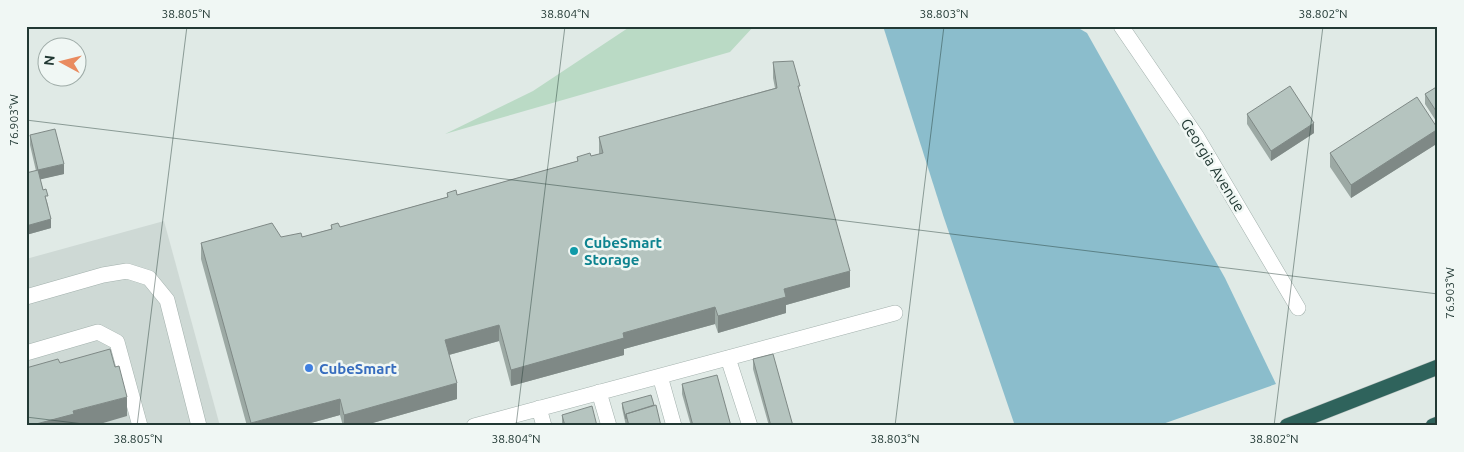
<svg xmlns="http://www.w3.org/2000/svg" width="1464" height="452" font-family="Ubuntu,sans-serif">
<style>
.built{fill:#ced9d5}
.green{fill:#badac5}
.water{fill:#8bbdcc}
.lines{fill:none;stroke-linecap:round;stroke-linejoin:round}
.minor-casing{stroke:#a3b1ad;stroke-width:16}
.highway-casing{stroke:#bdc4c2;stroke-width:16}
.minor{stroke:#fff;stroke-width:15}
.highway{stroke:#2f635c;stroke-width:15}
.wall{fill:#9ca9a4}
.shaded-wall{fill:#7f8986}
.building{fill:#b5c4bf;stroke:#7f8986}
.ticks{fill:none;stroke:#223934;stroke-width:1;stroke-opacity:0.45}
.culture-dot{fill:#0f9aa8;stroke:#f0f7f4;stroke-width:2}
.shop-dot{fill:#3f7fe0;stroke:#f0f7f4;stroke-width:2}
.labels{text-anchor:middle;dominant-baseline:central;stroke-width:5;stroke-linejoin:round;paint-order:stroke}
.street-label{font-size:15px;fill:#223934;stroke:#f0f7f4}
.culture-label{font-size:15px;font-weight:bold;fill:#0d838f;stroke:#f0f7f4;text-anchor:start}
.shop-label{font-size:15px;font-weight:bold;fill:#366cbe;stroke:#f0f7f4;text-anchor:start}
.neatline{fill:none;stroke:#223934;stroke-width:2}
.ticks-label{font-size:12px;text-anchor:middle;fill:#223934}
</style>
<rect width="100%" height="100%" fill="#e0eae6"/>
<!-- built -->
<path class="built" d="M 164,221 L 220,426 L 26,426 L 26,259 Z"/>
<!-- green -->
<path class="green" d="M 631,26 L 754,26 L 730,52 L 445,134 L 533,91 Z"/>
<!-- water -->
<path class="water" d="M 883,26 L 1075,26 L 1087,33 L 1225,278 L 1276,384 L 1157,426 L 1015,426 L 943,215 Z"/>
<g class="lines">
<defs>
<path id="minor" d="M 1121,26 L 1197,137 L 1298,308
M 26,297 L 103,275 L 127,271 L 149,278 L 167,300 L 199,426
M 26,353 L 98,332 L 117,342 L 140,426
M 728,358 L 750,426
M 660,376 L 674,426
M 599,392 L 609,426
M 539,408 L 544,426
M 474,426 L 895,313"/>
<path id="highway" d="M 1287,426 L 1438,367
M 1433,426 L 1438,424"/>
</defs>
<!-- minor casing -->
<use href="#minor" class="minor-casing"/>
<!-- highway casing -->
<use href="#highway" class="highway-casing"/>
<!-- minor -->
<use href="#minor" class="minor"/>
<!-- highway -->
<use href="#highway" class="highway"/>
</g>
<!-- wall -->
<path class="wall" d="M 773,62 L 800,92 L 850,287 L 786,305 L 786,313 L 718,333 L 715,324 L 624,349 L 624,355 L 511,386 L 499,341 L 449,355 L 457,399 L 362,426 L 343,426 L 340,415 L 300,426 L 247,426 L 201,259 L 201,243 L 281,237 L 302,237 L 331,229 L 331,225 L 340,227 L 447,197 L 447,193 L 457,195 L 577,161 L 577,157 L 591,156 L 599,154 L 599,137 L 775,88 L 773,78 Z
M 1438,86 L 1438,124 L 1425,104 L 1425,94 Z
M 1247,114 L 1314,133 L 1271,161 L 1247,124 Z
M 1438,129 L 1438,143 L 1351,198 L 1330,167 L 1330,153 Z
M 30,135 L 64,174 L 40,179 L 48,205 L 51,228 L 26,235 L 26,173 L 36,171 L 30,145 Z
M 753,359 L 793,426 L 769,426 L 753,369 Z
M 682,384 L 731,426 L 691,426 L 682,394 Z
M 622,403 L 661,426 L 626,426 L 622,408 Z
M 562,415 L 597,426 L 562,426 Z"/>
<!-- shaded-wall -->
<path class="shaded-wall" d="M 1314,123 L 1314,133 L 1271,161 L 1271,151 Z
M 1438,129 L 1438,143 L 1351,198 L 1351,185 Z
M 64,164 L 64,174 L 38,180 L 38,170 Z
M 51,219 L 51,228 L 26,235 L 26,226 Z
M 850,271 L 850,287 L 786,305 L 786,313 L 718,333 L 718,316 L 784,289 Z
M 715,307 L 715,324 L 624,349 L 624,355 L 511,386 L 511,370 L 623,333 Z
M 499,325 L 499,341 L 445,356 L 445,340 Z
M 457,383 L 457,399 L 362,426 L 344,426 L 344,415 Z
M 127,397 L 127,416 L 93,426 L 35,426 L 36,424 L 73,411 Z
M 340,399 L 340,415 L 300,426 L 251,426 L 251,423 Z"/>
<!-- building -->
<path class="building" d="M 793,61 L 800,86 L 798,86 L 850,271 L 784,289 L 786,297 L 718,316 L 715,307 L 623,333 L 624,338 L 511,370 L 499,325 L 445,340 L 457,383 L 344,415 L 340,399 L 251,423 L 201,243 L 272,223 L 281,237 L 301,233 L 302,237 L 332,229 L 331,225 L 338,223 L 340,227 L 448,197 L 447,193 L 456,190 L 457,195 L 578,161 L 577,157 L 590,153 L 591,156 L 603,153 L 599,137 L 777,88 L 773,62 Z
M 1290,86 L 1314,123 L 1271,151 L 1247,114 Z
M 1438,86 L 1438,114 L 1425,94 Z
M 1417,97 L 1438,129 L 1351,185 L 1330,153 Z
M 55,129 L 64,164 L 38,170 L 30,135 Z
M 38,170 L 43,190 L 46,189 L 48,196 L 45,196 L 51,219 L 26,226 L 26,173 Z
M 110,349 L 115,367 L 119,366 L 127,397 L 73,411 L 74,414 L 36,424 L 37,425 L 26,426 L 26,368 L 58,359 L 60,363 Z
M 773,354 L 793,426 L 771,426 L 753,359 Z
M 717,375 L 731,426 L 693,426 L 682,384 Z
M 651,395 L 654,405 L 626,414 L 626,419 L 622,403 Z
M 656,405 L 661,426 L 629,426 L 626,414 Z
M 592,406 L 597,426 L 565,426 L 562,415 Z"/>
<!-- ticks -->
<path class="ticks" d="M 26,120 L 1438,294M 26,417 L 100,426M 137,426 L 187,26M 516,426 L 565,26M 895,426 L 944,26M 1274,426 L 1323,26"/>
<!-- markers -->
<circle class="culture-dot" cx="574" cy="251" r="5"/>
<circle class="shop-dot" cx="309" cy="368" r="5"/>
<g class="labels">
<!-- street labels -->
<g class="street-label">
<text transform="translate(1213 165) rotate(58)">Georgia Avenue</text>
</g>
<!-- culture labels -->
<g class="culture-label">
<text x="584" y="242">CubeSmart<tspan x="584" dy="17">Storage</tspan></text>
</g>
<!-- shop labels -->
<g class="shop-label">
<text x="319" y="368">CubeSmart</text>
</g>
</g>
<!-- border -->
<rect width="1464" height="452" fill="none" stroke="#f0f7f4" stroke-width="55"/>
<!-- north arrow -->
<g transform="translate(62 62) rotate(277)"><circle r="24" fill="#f0f7f4" stroke="#9eaba7"/>
<path d="M0-4L9 19L0 12L-9 19Z" fill="#e98b5f"/>
<text y="-8" font-size="14" font-weight="bold" text-anchor="middle" fill="#223934">N</text>
</g>
<rect x="28" y="28" width="1408" height="396" class="neatline"/>
<g class="ticks-label">
<text x="186" y="18">38.805°N</text>
<text x="565" y="18">38.804°N</text>
<text x="944" y="18">38.803°N</text>
<text x="1323" y="18">38.802°N</text>
<text transform="translate(14 120) rotate(-90)" y="4">76.903°W</text>
<text transform="translate(1450 293) rotate(-90)" y="4">76.903°W</text>
<text x="138" y="443">38.805°N</text>
<text x="516" y="443">38.804°N</text>
<text x="895" y="443">38.803°N</text>
<text x="1274" y="443">38.802°N</text>
</g>
</svg>
